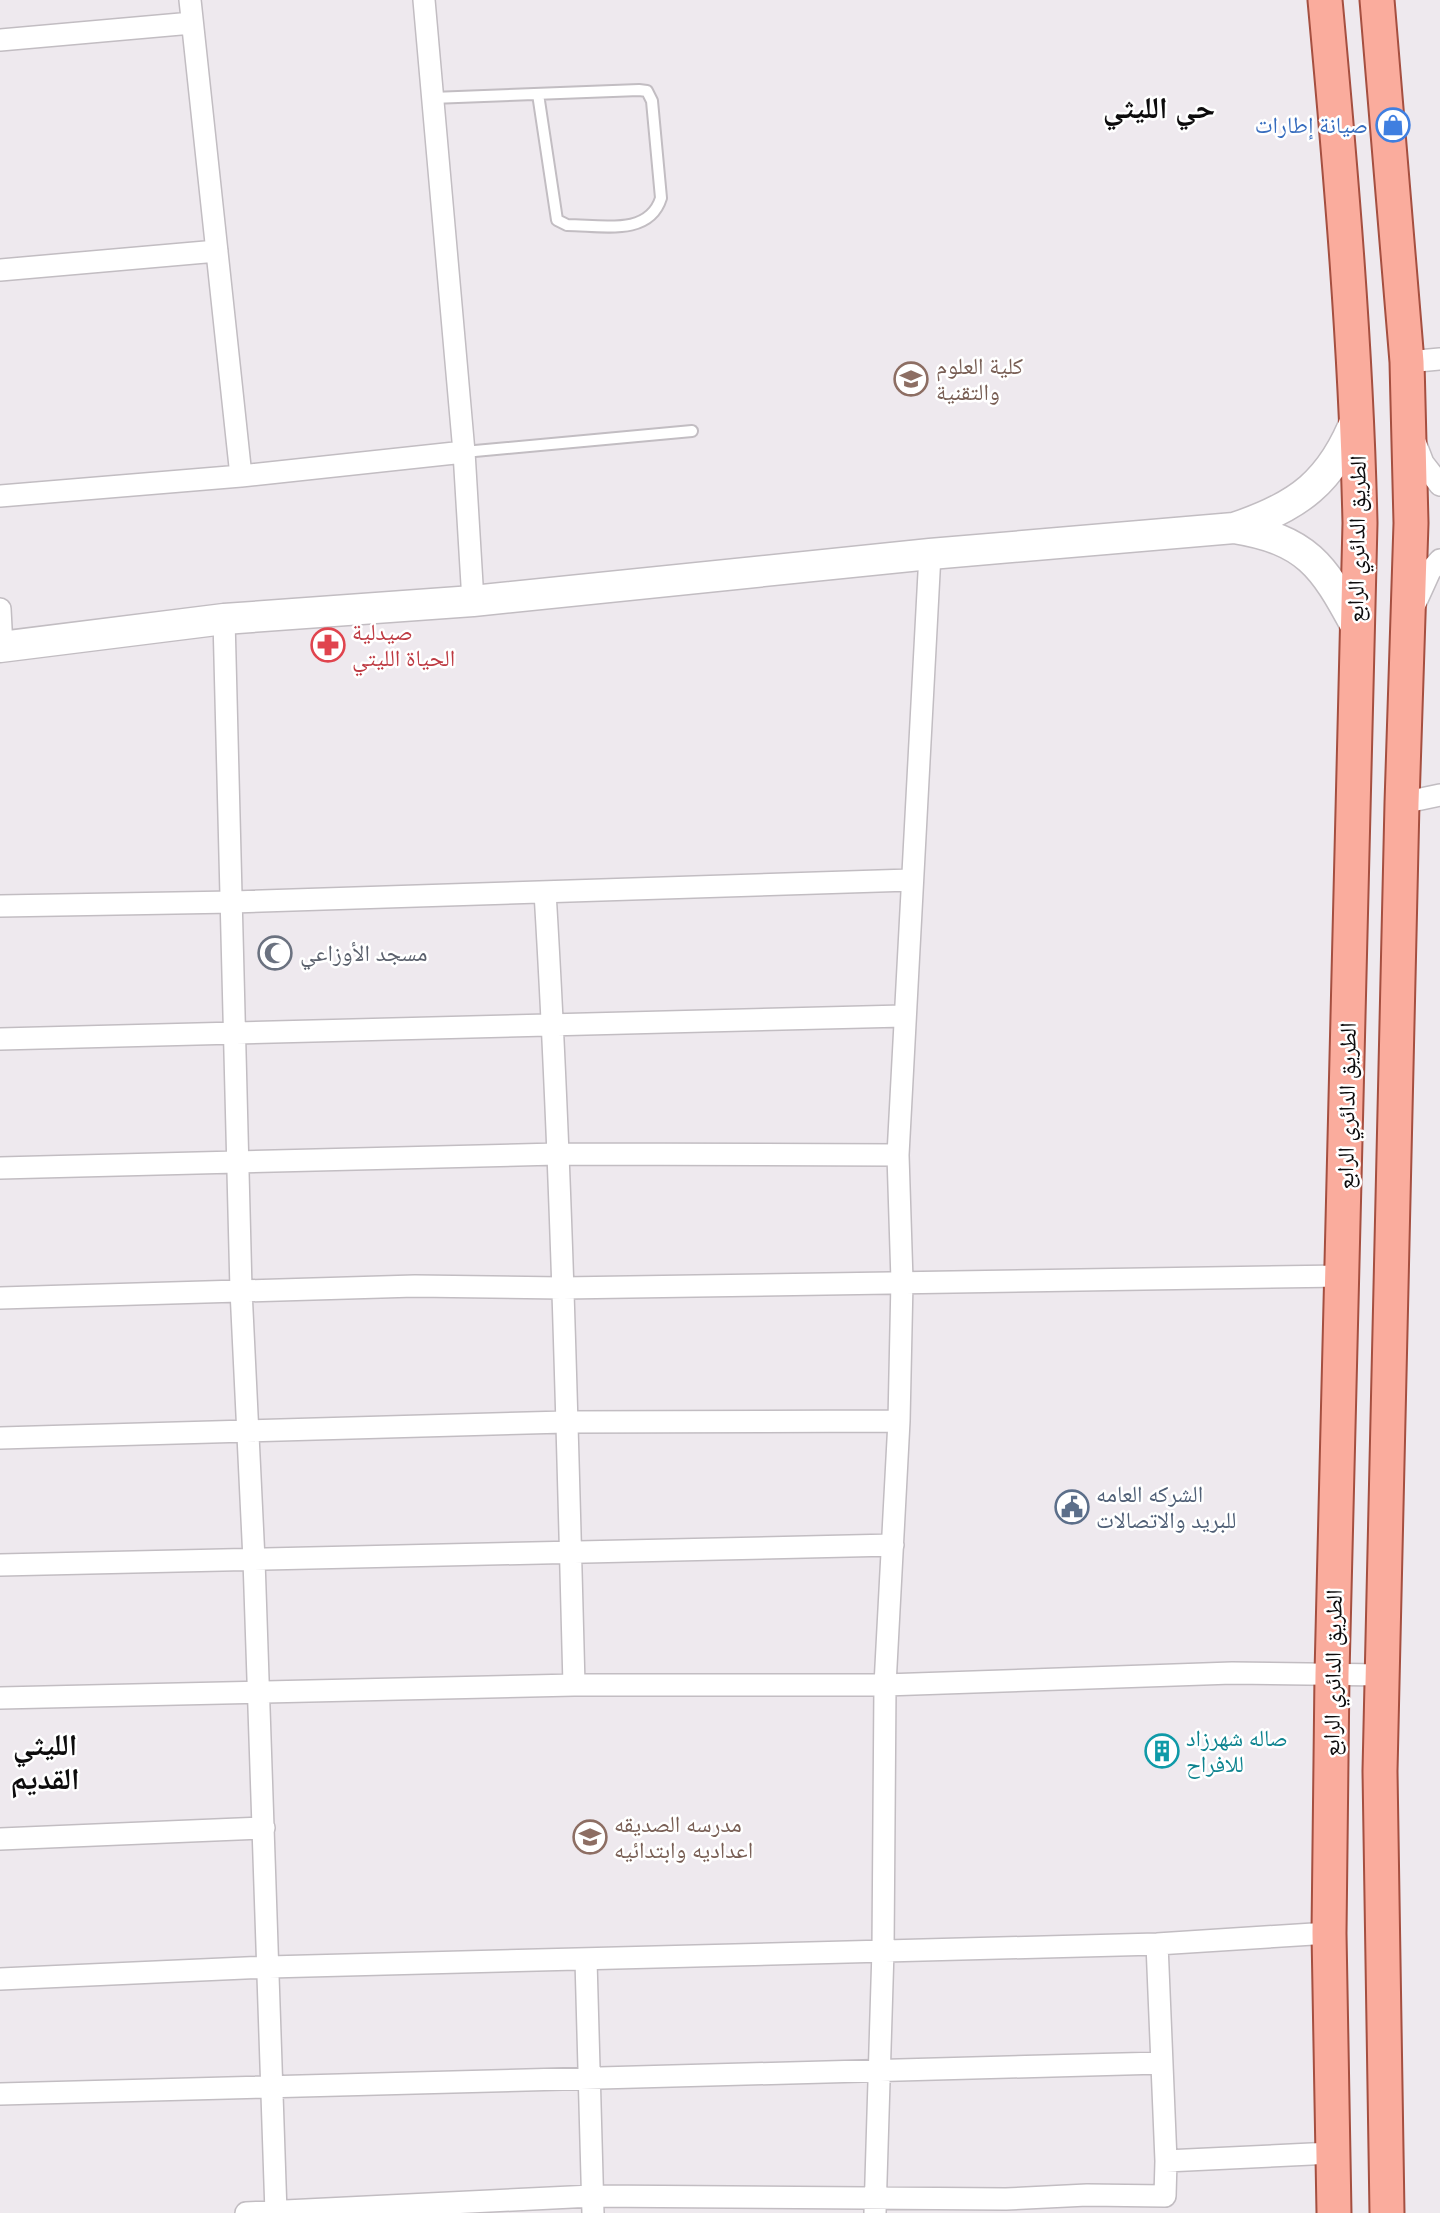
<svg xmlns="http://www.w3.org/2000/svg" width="1440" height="2213" font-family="Roboto,'Noto Naskh Arabic',sans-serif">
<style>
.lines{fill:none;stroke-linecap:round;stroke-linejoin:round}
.lane-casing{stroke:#c2bdc2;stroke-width:14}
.street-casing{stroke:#c2bdc2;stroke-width:24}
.secondary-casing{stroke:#c2bdc2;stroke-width:33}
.primary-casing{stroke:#a54f40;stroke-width:37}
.lane{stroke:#fff;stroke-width:10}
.street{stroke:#fff;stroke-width:21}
.secondary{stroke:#fff;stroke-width:30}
.primary{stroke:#faac9d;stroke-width:33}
.labels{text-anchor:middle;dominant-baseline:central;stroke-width:5;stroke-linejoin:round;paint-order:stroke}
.shop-label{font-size:23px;fill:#366cbe;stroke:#fff;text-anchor:end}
.education-label{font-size:23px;fill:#785e54;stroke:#fff;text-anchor:start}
.street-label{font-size:23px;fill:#0c0b0c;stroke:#fff}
.health-label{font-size:23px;fill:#be3a42;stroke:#fff;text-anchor:start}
.worship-label{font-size:23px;fill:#5b616d;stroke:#fff;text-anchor:start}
.service-label{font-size:23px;fill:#4e5e75;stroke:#fff;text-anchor:start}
.culture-label{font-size:23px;fill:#0d838f;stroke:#fff;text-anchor:start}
.district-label{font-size:30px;font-weight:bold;fill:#0c0b0c;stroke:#fff}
</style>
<rect width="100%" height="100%" fill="#eee9ee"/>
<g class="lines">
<defs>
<path id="lane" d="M 432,98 L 639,90 L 647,91 L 652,101 L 661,198 C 649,237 600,225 567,225 L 557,220 L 538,94
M 464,452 L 692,431"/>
<path id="street" d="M 190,0 L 241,476
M 424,0 L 464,452 L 473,601
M 0,40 L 192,23
M 0,270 L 217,251
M 1407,362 L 1440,359
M 1415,442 L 1423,463 L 1440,485
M 0,496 L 241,476 L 464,452
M 1415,604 L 1430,571 L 1440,560
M 0,609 L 2,647
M 224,619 L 241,1290 L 254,1560 L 276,2213
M 1402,803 L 1440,795
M 545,892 C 561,1156 567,1421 574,1685
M 0,906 L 233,902 L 910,880
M 0,1039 L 903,1016
M 0,1168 L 557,1154 L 898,1155
M 0,1298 L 415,1286 L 562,1288 L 1343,1276
M 0,1438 L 565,1422 L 899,1421
M 0,1565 L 893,1545
M 0,1698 L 574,1685 L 885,1685 L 1232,1673 L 1382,1675
M 0,1839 L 264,1828
M 1157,1944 L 1166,2161
M 586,1960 L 593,2213
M 0,1979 L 269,1967 L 1157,1944 L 1329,1933
M 0,2094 L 1161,2063
M 246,2213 L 592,2196 L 1006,2199 L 1087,2195 L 1165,2196 L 1166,2161 L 1332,2153
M 875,2213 L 883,1950 L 885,1685 L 899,1421 L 902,1281 L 898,1155 L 930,554"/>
<path id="secondary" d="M 1234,528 C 1307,540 1323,565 1356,626
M 0,647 L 224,619 L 473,601 L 930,554 L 1234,528 C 1298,507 1332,482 1357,417"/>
<path id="primary" d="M 1325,0 C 1341,174 1356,348 1360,523 L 1332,1674 L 1329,1933 L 1334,2213
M 1377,0 L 1407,362 L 1411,523 L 1402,803 L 1380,1771 L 1387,2213"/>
</defs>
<!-- lane casing -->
<use href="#lane" class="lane-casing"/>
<!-- street casing -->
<use href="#street" class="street-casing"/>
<!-- secondary casing -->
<use href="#secondary" class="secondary-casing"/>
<!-- primary casing -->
<use href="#primary" class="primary-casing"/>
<!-- lane -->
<use href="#lane" class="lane"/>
<!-- street -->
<use href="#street" class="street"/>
<!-- secondary -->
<use href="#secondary" class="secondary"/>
<!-- primary -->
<use href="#primary" class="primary"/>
</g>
<!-- icons -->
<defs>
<symbol id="shop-ring" viewBox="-11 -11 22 22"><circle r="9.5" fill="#fff" stroke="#3f7fe0" stroke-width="1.5"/><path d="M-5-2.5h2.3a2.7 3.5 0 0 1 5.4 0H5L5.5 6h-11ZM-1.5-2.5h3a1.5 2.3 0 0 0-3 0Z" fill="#3f7fe0"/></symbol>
<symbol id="university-ring" viewBox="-11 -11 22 22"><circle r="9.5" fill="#fff" stroke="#8d6e63" stroke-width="1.5"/><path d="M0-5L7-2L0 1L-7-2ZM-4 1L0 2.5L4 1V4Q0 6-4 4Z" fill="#8d6e63"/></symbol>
<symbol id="pharmacy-ring" viewBox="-11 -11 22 22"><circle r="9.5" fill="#fff" stroke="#e0444e" stroke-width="1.5"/><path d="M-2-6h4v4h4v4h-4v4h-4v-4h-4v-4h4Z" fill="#e0444e"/></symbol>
<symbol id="mosque-ring" viewBox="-11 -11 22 22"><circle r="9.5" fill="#fff" stroke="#6b7280" stroke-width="1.5"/><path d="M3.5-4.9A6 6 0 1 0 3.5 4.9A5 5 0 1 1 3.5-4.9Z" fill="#6b7280"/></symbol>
<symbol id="civic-ring" viewBox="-11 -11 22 22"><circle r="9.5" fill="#fff" stroke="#5c6f8a" stroke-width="1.5"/><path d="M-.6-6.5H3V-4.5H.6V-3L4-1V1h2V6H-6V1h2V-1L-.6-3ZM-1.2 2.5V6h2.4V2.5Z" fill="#5c6f8a"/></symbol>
<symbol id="building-ring" viewBox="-11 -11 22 22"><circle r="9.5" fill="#fff" stroke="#0f9aa8" stroke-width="1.5"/><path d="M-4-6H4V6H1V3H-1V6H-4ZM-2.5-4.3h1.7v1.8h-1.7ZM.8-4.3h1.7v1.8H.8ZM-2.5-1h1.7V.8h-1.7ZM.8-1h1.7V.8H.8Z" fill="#0f9aa8"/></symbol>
<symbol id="school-ring" viewBox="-11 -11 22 22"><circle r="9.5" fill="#fff" stroke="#8d6e63" stroke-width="1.5"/><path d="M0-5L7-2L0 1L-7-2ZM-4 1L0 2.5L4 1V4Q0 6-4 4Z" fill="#8d6e63"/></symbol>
</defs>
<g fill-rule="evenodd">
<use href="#shop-ring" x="1374" y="106" width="38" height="38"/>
<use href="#university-ring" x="892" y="360" width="38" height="38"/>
<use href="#pharmacy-ring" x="309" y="626" width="38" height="38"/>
<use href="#mosque-ring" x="256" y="934" width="38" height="38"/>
<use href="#civic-ring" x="1053" y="1488" width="38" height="38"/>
<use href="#building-ring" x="1143" y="1732" width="38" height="38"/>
<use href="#school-ring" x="571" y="1818" width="38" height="38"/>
</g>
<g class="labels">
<!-- shop labels -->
<g class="shop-label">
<text x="1368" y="125">صيانة إطارات</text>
</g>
<!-- education labels -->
<g class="education-label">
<text x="936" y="366">كلية العلوم<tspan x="936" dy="26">والتقنية</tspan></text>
<text x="614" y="1824">مدرسه الصديقه<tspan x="614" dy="26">اعداديه وابتدائيه</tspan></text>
</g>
<!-- street labels -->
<g class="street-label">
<text transform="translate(1357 539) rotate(-89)">الطريق الدائري الرابع</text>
<text transform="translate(1347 1106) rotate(-89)">الطريق الدائري الرابع</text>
<text transform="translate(1333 1673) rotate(-89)">الطريق الدائري الرابع</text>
</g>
<!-- health labels -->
<g class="health-label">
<text x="352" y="632">صيدلية<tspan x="352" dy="26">الحياة الليتي</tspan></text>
</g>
<!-- worship labels -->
<g class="worship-label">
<text x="300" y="953">مسجد الأوزاعي</text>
</g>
<!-- service labels -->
<g class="service-label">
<text x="1096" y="1494">الشركه العامه<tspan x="1096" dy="26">للبريد والاتصالات</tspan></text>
</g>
<!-- culture labels -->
<g class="culture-label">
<text x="1186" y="1738">صاله شهرزاد<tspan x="1186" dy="26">للافراح</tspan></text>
</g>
<!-- district labels -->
<g class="district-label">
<text x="1159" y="107">حي الليثي</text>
<text x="45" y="1744">الليثي<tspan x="45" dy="34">القديم</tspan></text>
</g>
</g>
</svg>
